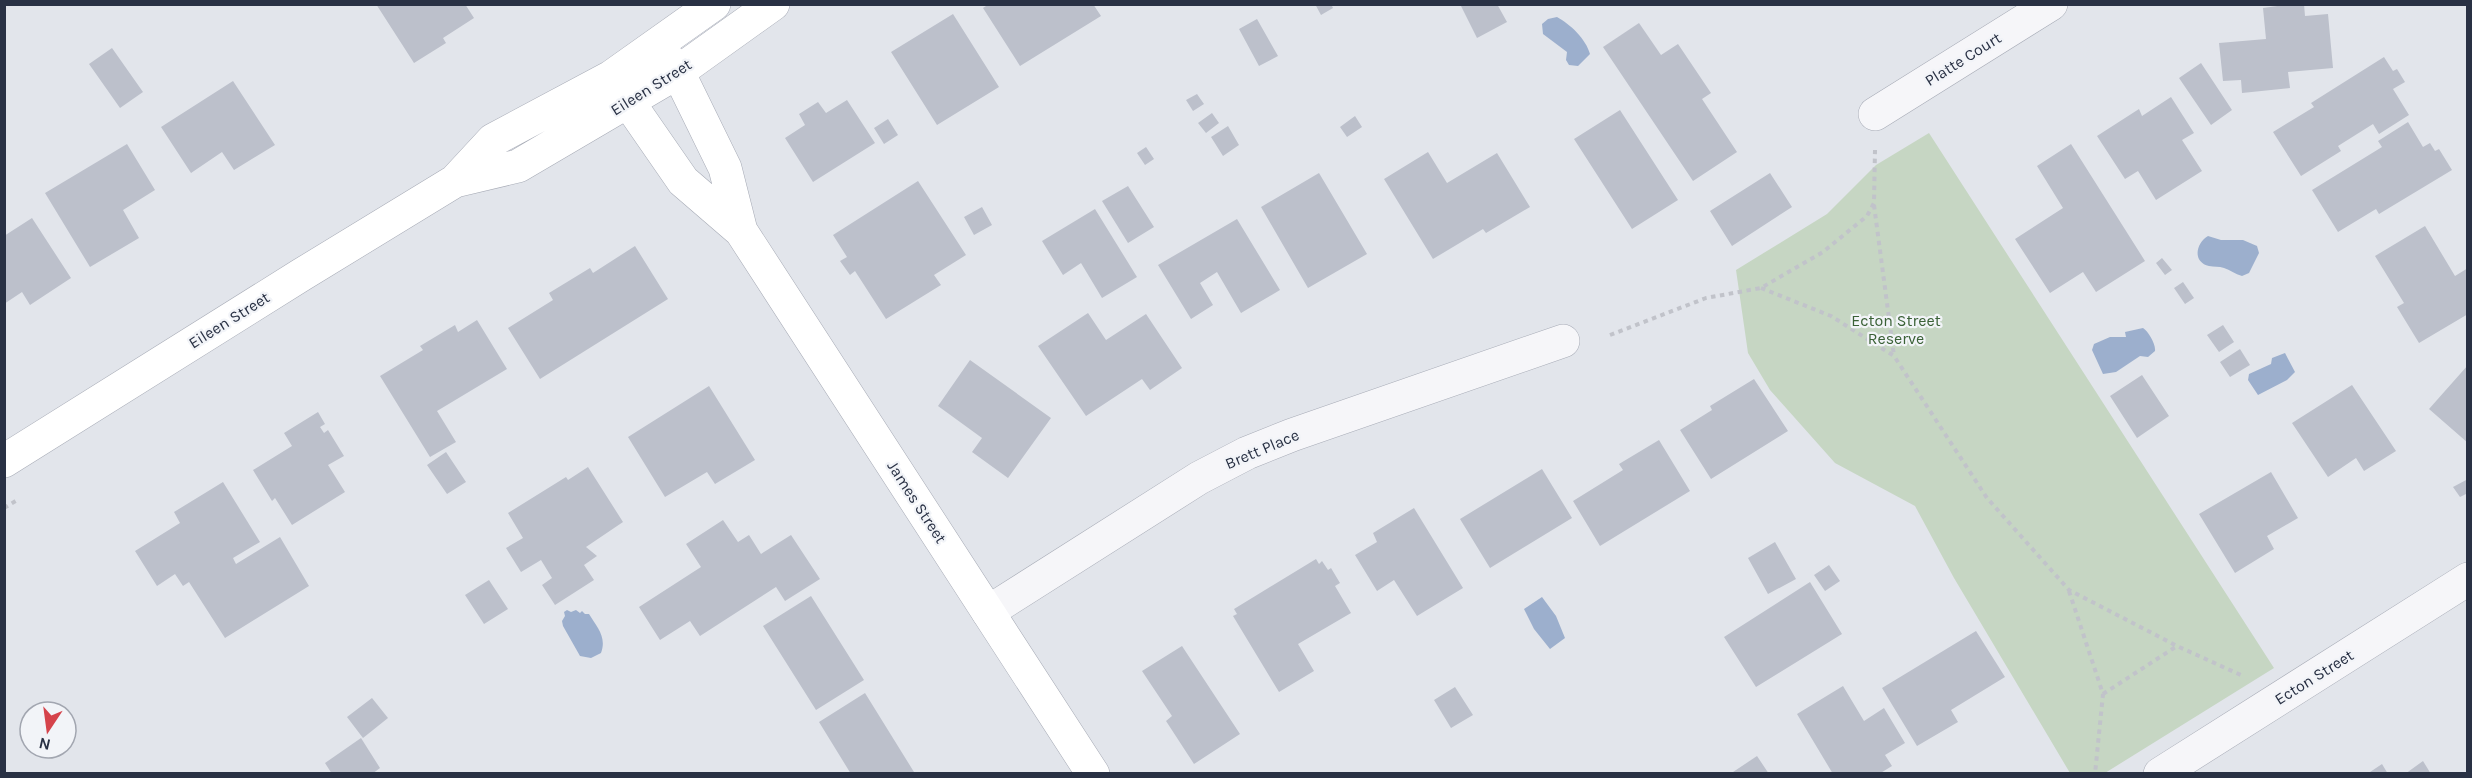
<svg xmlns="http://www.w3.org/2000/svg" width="2472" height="778" font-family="Karla,sans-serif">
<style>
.green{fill:#c6d6c3}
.water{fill:#9cafcd}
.building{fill:#bcc0cb}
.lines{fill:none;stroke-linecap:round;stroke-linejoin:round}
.street-casing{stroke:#a7abb6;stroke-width:34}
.secondary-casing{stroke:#a7abb6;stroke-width:34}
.path{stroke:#c1c3ca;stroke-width:4;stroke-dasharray:4.5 4.5;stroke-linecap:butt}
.street{stroke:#f6f6f9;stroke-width:33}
.secondary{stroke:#fff;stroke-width:33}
.labels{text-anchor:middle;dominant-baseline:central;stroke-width:4.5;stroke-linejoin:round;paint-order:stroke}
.street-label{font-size:16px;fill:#293144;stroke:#f2f4f8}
.park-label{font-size:16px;fill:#3a6136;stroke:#f2f4f8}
</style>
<rect width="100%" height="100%" fill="#e2e5eb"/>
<!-- green -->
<path class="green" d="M 1929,133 L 2274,668 L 2105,773 L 2070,773 L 1954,578 L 1915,506 L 1835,463 L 1770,390 L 1748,353 L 1736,270 L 1827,214 L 1876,165 Z"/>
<!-- water -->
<path class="water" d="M 1557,17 C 1570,24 1586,39 1590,54 L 1578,66 L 1569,65 L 1566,60 L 1567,52 L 1543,34 L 1542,24 L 1548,19 Z
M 2208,236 L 2221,240 L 2243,240 L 2257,246 L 2259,253 L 2249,273 L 2242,276 C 2235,274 2230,270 2224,268 C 2219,266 2214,267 2209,266 C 2192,262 2196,243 2208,236 Z
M 2143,328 C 2148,331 2156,344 2155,351 L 2148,357 L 2140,356 L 2116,372 L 2103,374 L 2092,350 L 2094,344 L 2110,337 L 2126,337 L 2125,332 Z
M 2285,353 L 2295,372 L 2287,380 L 2258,395 L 2248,380 L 2249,374 L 2271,364 L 2272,358 Z
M 1542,597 L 1556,616 L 1565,638 L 1550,649 L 1534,629 L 1524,609 Z
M 567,610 L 571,612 L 576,610 L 580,613 L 582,611 L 585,614 L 589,614 C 597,627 607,637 601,653 L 591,658 L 580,656 L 563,626 L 562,621 L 565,616 L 564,612 Z"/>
<!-- building -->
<path class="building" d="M 376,4 L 465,4 L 474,18 L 443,38 L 446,43 L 414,63 Z
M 989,4 L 1093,4 L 1101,16 L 1020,66 L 983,8 Z
M 1315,4 L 1331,4 L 1333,8 L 1321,15 Z
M 1460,4 L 1497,4 L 1507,22 L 1477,38 Z
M 2292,4 L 2304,4 L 2305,16 L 2328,14 L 2333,68 L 2288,72 L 2290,88 L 2242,93 L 2241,80 L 2223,81 L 2219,43 L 2266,39 L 2263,8 Z
M 953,14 L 999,87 L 937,125 L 891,52 Z
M 1257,19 L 1278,56 L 1259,66 L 1239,29 Z
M 1639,23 L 1661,55 L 1678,44 L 1711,93 L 1702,99 L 1737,152 L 1693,181 L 1603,47 Z
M 112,48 L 143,92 L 120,108 L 89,64 Z
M 2384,57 L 2393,71 L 2397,69 L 2405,82 L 2393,89 L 2409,115 L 2379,134 L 2373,124 L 2338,146 L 2341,151 L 2301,176 L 2273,132 L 2314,107 L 2311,103 Z
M 2201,63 L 2232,110 L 2211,125 L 2179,78 Z
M 233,81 L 275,145 L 234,170 L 222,152 L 191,173 L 161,127 Z
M 1197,94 L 1204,104 L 1193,111 L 1186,100 Z
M 2171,97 L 2194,133 L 2182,140 L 2202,171 L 2156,200 L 2138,171 L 2125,179 L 2097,136 L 2139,109 L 2142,116 Z
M 847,100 L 875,143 L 813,182 L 785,138 L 805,125 L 799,114 L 818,102 L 826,113 Z
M 1620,110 L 1678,200 L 1632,229 L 1574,139 Z
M 1212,113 L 1219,123 L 1206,133 L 1198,123 Z
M 1355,116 L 1362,127 L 1347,137 L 1340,127 Z
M 888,119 L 898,135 L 884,144 L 874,128 Z
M 2408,122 L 2423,147 L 2430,143 L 2435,151 L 2439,149 L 2452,170 L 2379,214 L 2376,209 L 2338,232 L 2312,190 L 2382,147 L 2378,141 Z
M 1228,126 L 1239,145 L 1223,156 L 1211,137 Z
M 127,144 L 155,190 L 123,210 L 139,238 L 90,267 L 45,193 Z
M 2071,144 L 2145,261 L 2096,292 L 2083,272 L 2050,293 L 2015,239 L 2063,208 L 2037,166 Z
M 1146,147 L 1154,159 L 1145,165 L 1137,153 Z
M 1428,152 L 1447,183 L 1497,153 L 1530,207 L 1486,233 L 1483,229 L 1433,259 L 1384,179 Z
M 1319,173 L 1367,254 L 1308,288 L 1261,207 Z
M 1770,173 L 1792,207 L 1732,246 L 1710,211 Z
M 918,181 L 966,255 L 934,275 L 941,285 L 886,319 L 855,271 L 850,275 L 840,261 L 847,257 L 833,235 Z
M 1128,186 L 1154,227 L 1128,243 L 1102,201 Z
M 982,207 L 992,225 L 974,235 L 964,217 Z
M 1095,209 L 1137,277 L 1102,298 L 1081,263 L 1063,275 L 1042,241 Z
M 32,218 L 71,278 L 30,305 L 22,292 L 4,304 L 4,236 Z
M 1237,219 L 1280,290 L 1241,313 L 1217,272 L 1200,283 L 1213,305 L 1191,319 L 1158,265 Z
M 2425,226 L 2455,276 L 2468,268 L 2468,314 L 2419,343 L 2397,307 L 2404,303 L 2375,256 Z
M 635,246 L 668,299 L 540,379 L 508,328 L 553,300 L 549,293 L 590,268 L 593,273 Z
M 2162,258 L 2172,270 L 2165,275 L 2156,263 Z
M 2183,282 L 2194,298 L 2185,304 L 2174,288 Z
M 1088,313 L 1106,340 L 1146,314 L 1182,368 L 1150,390 L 1142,379 L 1086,416 L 1038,346 Z
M 477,320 L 507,369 L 437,411 L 456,442 L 430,457 L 380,376 L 423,350 L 420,346 L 455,325 L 458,332 Z
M 2223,325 L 2234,342 L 2219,352 L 2207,335 Z
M 2240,349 L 2250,365 L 2230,377 L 2220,362 Z
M 970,360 L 1051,418 L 1008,478 L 972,452 L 982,438 L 938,406 Z
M 2468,365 L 2468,443 L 2429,409 Z
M 2142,375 L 2169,416 L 2137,438 L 2110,396 Z
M 1754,379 L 1788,431 L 1711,479 L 1680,430 L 1712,410 L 1710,406 Z
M 2352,385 L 2396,451 L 2364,471 L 2356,458 L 2328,477 L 2292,423 Z
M 709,386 L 755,460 L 715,484 L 707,472 L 665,497 L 628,437 Z
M 318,412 L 325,424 L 320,427 L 324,433 L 328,430 L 344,456 L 328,465 L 345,492 L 292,525 L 275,498 L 272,501 L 253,470 L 292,446 L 284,433 Z
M 1659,440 L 1690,491 L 1600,546 L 1573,501 L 1623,470 L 1619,464 Z
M 446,452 L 466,482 L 447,494 L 427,465 Z
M 588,467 L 623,522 L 586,547 L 597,556 L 584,565 L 594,580 L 555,605 L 542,585 L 552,578 L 541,560 L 521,572 L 506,548 L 523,538 L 508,513 L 566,477 L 568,480 Z
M 1542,469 L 1572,518 L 1490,568 L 1460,519 Z
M 2271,472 L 2298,518 L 2267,536 L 2274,549 L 2235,573 L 2199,514 Z
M 2468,479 L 2468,493 L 2460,497 L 2453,487 Z
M 223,482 L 260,542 L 233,558 L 236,564 L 280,537 L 309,586 L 225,638 L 189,582 L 183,586 L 175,574 L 157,586 L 135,551 L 180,523 L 174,512 Z
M 1414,508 L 1463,588 L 1417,616 L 1394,580 L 1377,591 L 1355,555 L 1377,542 L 1373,533 Z
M 723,520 L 738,542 L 749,535 L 761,554 L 791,535 L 820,579 L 785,601 L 776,587 L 700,636 L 690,621 L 660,640 L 639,607 L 701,567 L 686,544 Z
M 1775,542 L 1796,579 L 1768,594 L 1748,558 Z
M 1316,559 L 1319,564 L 1322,561 L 1328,570 L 1331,568 L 1340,583 L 1335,586 L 1351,613 L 1298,644 L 1314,671 L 1279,692 L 1233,616 L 1237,614 L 1234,609 Z
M 1829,565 L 1840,581 L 1825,591 L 1814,575 Z
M 489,580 L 508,609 L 484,624 L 465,595 Z
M 1810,582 L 1842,634 L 1756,687 L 1724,637 Z
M 811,596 L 864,680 L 816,710 L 763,626 Z
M 1976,631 L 2005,677 L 1951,710 L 1958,722 L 1917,746 L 1882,688 Z
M 1182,646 L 1240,734 L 1194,764 L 1166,721 L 1172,716 L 1142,671 Z
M 1843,686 L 1864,721 L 1884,708 L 1905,743 L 1885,755 L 1892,766 L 1879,774 L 1833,774 L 1797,714 Z
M 1455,687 L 1473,715 L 1451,728 L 1434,700 Z
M 865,693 L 914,772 L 912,774 L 851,774 L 819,722 Z
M 372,698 L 388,718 L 363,738 L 347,717 Z
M 361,738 L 380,768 L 372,774 L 332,774 L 325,763 Z
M 1757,756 L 1769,774 L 1730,774 Z
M 2423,761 L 2431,774 L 2405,774 Z
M 2382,764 L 2388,774 L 2367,774 Z"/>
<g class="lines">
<defs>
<path id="street" d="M 1875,114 L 2051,4
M 988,612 L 1199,478 L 1247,453 L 1292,435 L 1563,341
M 2160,774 L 2468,579"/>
<path id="secondary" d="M 665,55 L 678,72 L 725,168 L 741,231
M 611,77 L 683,181 L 741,231 L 1093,774
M 455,181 L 518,166 L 678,72 L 773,4
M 4,461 L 301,275 L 455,181 L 493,140 L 611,77 L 714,4"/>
</defs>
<!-- street casing -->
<use href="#street" class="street-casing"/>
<!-- secondary casing -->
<use href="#secondary" class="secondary-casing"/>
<!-- path -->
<path class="path" d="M 1874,205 L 1894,356
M 1761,288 L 1831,316 L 1894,356 L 1987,498 L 2069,590 L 2177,646 L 2243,676
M 1610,335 L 1706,298 L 1761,288 L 1823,252 L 1867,216 L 1874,203 L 1875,150
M 4,508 L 19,499
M 2069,591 L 2103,694 L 2095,774
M 2103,694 L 2177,646"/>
<!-- street -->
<use href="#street" class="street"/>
<!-- secondary -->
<use href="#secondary" class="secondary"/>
</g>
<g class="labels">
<!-- street labels -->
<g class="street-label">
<text transform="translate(1963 59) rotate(-32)">Platte Court</text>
<text transform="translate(651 87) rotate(-32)">Eileen Street</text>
<text transform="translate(229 320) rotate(-32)">Eileen Street</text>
<text transform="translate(1262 449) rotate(-23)">Brett Place</text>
<text transform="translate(917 502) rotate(57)">James Street</text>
<text transform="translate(2314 677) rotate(-32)">Ecton Street</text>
</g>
<!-- park labels -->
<g class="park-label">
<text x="1896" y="320">Ecton Street<tspan x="1896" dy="18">Reserve</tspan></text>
</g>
</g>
<!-- border -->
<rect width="2472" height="778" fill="none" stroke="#293144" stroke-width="12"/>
<!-- north arrow -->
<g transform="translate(48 730) rotate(193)"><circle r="28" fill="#f2f4f8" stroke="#a2a6b0" stroke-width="1.5"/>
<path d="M0-4.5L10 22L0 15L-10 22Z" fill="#d5434b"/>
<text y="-9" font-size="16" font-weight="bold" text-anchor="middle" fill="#293144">N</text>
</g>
</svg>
